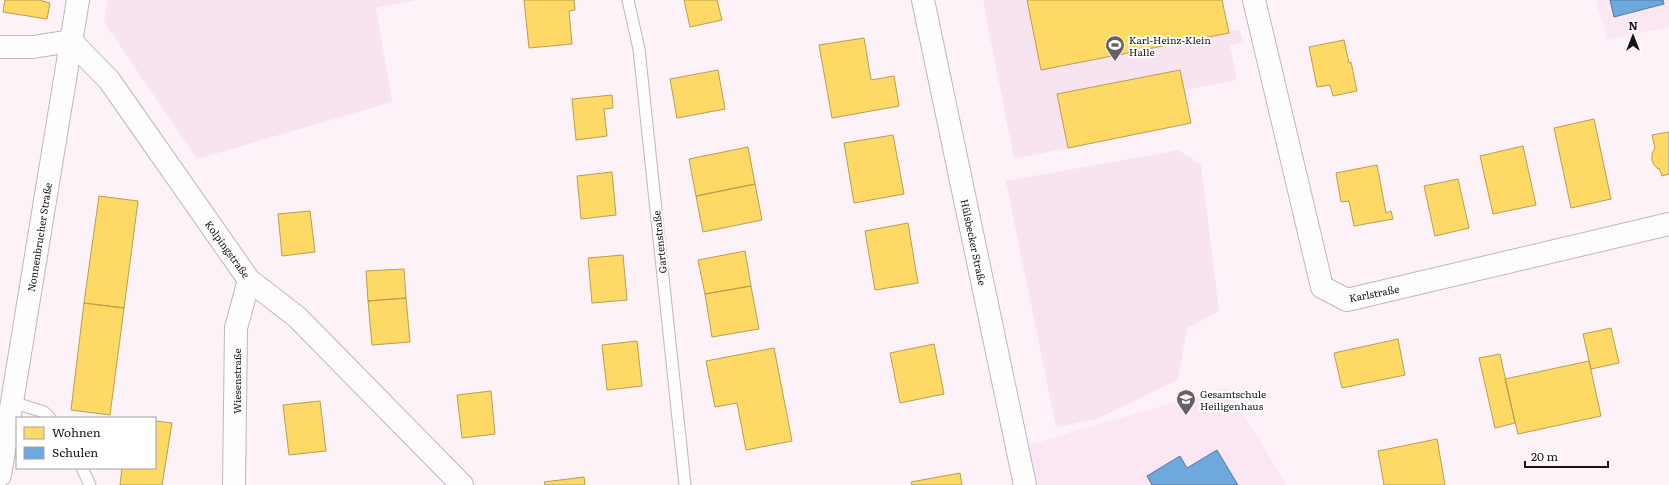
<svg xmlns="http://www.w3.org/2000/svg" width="1669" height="485" font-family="Literata,serif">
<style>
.built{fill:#fae7f3}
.green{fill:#f8e3f1}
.homes{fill:#ffd966;stroke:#ba9d4e}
.schools{fill:#6fa8dc;stroke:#557ba1}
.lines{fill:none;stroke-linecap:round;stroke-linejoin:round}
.lane-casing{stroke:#bfb7bc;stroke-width:13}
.street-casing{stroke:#bfb7bc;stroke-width:24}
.lane{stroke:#fffdfe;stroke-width:11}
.street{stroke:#fffdfe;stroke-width:22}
.labels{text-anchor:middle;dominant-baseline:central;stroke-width:4;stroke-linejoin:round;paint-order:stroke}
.poi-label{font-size:10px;fill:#191216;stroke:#fff;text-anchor:start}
.street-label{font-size:10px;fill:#191216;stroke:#fff}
</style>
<rect width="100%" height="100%" fill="#fcf2f8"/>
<!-- built -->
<path class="built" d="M 1596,0 L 1669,0 L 1669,27 L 1607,40 Z
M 1226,387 L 1287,485 L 1035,485 L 1029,445 Z"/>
<!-- green -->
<path class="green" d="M 108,0 L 416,0 L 376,8 L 392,102 L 197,159 L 104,22 Z
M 983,0 L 1222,0 L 1228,31 L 1240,30 L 1243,42 L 1230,45 L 1237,80 L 1185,90 L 1191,123 L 1014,159 Z
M 1179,150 L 1201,165 L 1219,311 L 1187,328 L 1178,380 L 1094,420 L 1056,427 L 1006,181 Z"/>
<!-- homes -->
<path class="homes" d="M 5,0 L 42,0 L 42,1 L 50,3 L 47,19 L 3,12 Z
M 524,0 L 574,0 L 575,10 L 569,11 L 572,44 L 529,48 Z
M 684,0 L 717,0 L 722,20 L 690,27 Z
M 1027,0 L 1222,0 L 1229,33 L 1041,70 Z
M 864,38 L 871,80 L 894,76 L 899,106 L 832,118 L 819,45 Z
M 1344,40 L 1349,63 L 1351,62 L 1357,91 L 1333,96 L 1330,85 L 1317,87 L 1309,47 Z
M 718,70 L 725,109 L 677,118 L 670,79 Z
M 1180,70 L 1191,123 L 1068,148 L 1057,94 Z
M 612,95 L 613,108 L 604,109 L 607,136 L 576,140 L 572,99 Z
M 1594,119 L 1611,199 L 1571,208 L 1554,128 Z
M 1669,132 L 1669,174 L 1662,176 L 1659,168 L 1658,169 L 1654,165 L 1652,160 L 1652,154 L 1655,148 L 1652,135 Z
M 893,135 L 904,194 L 854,203 L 844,143 Z
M 1523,146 L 1536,205 L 1493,214 L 1480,156 Z
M 748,147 L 755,184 L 696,196 L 689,159 Z
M 1377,165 L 1386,213 L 1391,211 L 1393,219 L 1354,226 L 1349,201 L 1341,202 L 1336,173 Z
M 612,172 L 616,215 L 581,219 L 577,176 Z
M 1458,179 L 1469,228 L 1435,236 L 1424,186 Z
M 755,184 L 762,220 L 703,232 L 696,196 Z
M 99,196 L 138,201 L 124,308 L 84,303 Z
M 310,211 L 315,252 L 282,256 L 278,214 Z
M 908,223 L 918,283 L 875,290 L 865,231 Z
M 745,251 L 751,286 L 705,294 L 698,260 Z
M 623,255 L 627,300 L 592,303 L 588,258 Z
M 404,269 L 406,298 L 368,301 L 366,271 Z
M 751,286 L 759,329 L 712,337 L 705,294 Z
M 406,298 L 410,342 L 372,345 L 368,301 Z
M 84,303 L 124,308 L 110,415 L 71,410 Z
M 1611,328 L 1619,363 L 1591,369 L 1583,334 Z
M 1398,339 L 1405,375 L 1342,388 L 1334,353 Z
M 637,341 L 642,386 L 607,390 L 602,345 Z
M 934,344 L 944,394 L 900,403 L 890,353 Z
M 774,348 L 792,441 L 746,450 L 737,403 L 715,407 L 706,361 Z
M 1500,354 L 1515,423 L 1495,428 L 1479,358 Z
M 1589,361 L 1601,416 L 1518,434 L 1505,379 Z
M 491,391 L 495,434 L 462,438 L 457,395 Z
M 320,401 L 326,451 L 289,455 L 283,405 Z
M 155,421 L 172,423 L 162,485 L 120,485 L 122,468 L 155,468 Z
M 1437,439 L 1445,485 L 1384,485 L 1378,451 Z
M 960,473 L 962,485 L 912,485 L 911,482 Z
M 584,477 L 585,485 L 545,485 L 544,482 Z"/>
<!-- schools -->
<path class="schools" d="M 1610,0 L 1663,0 L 1664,4 L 1614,17 Z
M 1217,450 L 1238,485 L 1152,485 L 1147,476 L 1180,456 L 1187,468 Z"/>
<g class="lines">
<defs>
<path id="lane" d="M 628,0 L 639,49 L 685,485
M 12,402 L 44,412 L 50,418
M 82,468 L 90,485"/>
<path id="street" d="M 923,0 L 1025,485
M 1254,0 L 1322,287 L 1347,300 L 1669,224
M 71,41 L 109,80 L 249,280 L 297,317 L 462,485
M 0,47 L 33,47 L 71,41
M 0,475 L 78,0
M 234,485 L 236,328 L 249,280"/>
</defs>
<!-- lane casing -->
<use href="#lane" class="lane-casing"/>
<!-- street casing -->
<use href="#street" class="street-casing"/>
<!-- lane -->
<use href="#lane" class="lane"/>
<!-- street -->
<use href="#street" class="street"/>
</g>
<!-- icons -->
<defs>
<symbol id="stadium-pin" viewBox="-11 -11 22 30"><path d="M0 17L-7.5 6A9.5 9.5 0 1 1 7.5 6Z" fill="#686065" stroke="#fff"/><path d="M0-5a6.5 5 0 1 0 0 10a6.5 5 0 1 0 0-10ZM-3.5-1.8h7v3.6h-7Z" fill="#fff"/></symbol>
<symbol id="school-pin" viewBox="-11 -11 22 30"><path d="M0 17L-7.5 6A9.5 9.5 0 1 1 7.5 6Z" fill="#686065" stroke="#fff"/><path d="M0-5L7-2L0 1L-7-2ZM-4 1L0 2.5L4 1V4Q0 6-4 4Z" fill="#fff"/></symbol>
</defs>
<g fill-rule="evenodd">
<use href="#stadium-pin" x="1104" y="34" width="22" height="30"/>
<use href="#school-pin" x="1175" y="388" width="22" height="30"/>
</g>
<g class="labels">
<!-- poi labels -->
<g class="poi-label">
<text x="1129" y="39">Karl-Heinz-Klein<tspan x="1129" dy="12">Halle</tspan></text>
<text x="1200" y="393">Gesamtschule<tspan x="1200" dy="12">Heiligenhaus</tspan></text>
</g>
<!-- street labels -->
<g class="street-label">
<text transform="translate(39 237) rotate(-81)">Nonnenbrucher Straße</text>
<text transform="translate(659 242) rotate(-96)">Gartenstraße</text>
<text transform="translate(974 242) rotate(78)">Hülsbecker Straße</text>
<text transform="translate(228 249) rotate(54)">Kolpingstraße</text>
<text transform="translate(1374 293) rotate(-11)">Karlstraße</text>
<text transform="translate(236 381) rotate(-90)">Wiesenstraße</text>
</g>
</g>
<!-- legend -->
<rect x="16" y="417" width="140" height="52" fill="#ffffff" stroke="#a3a0a2"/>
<rect x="24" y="427" width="20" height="12" fill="#ffd966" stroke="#a3a0a2"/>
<text x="52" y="437" font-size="12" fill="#191216">Wohnen</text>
<rect x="24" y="447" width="20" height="12" fill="#6fa8dc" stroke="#a3a0a2"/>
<text x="52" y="457" font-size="12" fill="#191216">Schulen</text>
<!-- north arrow -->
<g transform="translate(1633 36)" stroke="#ffffff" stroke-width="3" paint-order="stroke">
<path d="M0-3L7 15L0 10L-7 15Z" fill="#191216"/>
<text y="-6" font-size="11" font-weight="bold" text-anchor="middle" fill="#191216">N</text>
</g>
<!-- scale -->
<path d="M1525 461v6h83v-6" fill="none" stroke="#191216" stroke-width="2"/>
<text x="1531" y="461" font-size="12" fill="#191216" stroke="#ffffff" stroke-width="3" paint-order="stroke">20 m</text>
</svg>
